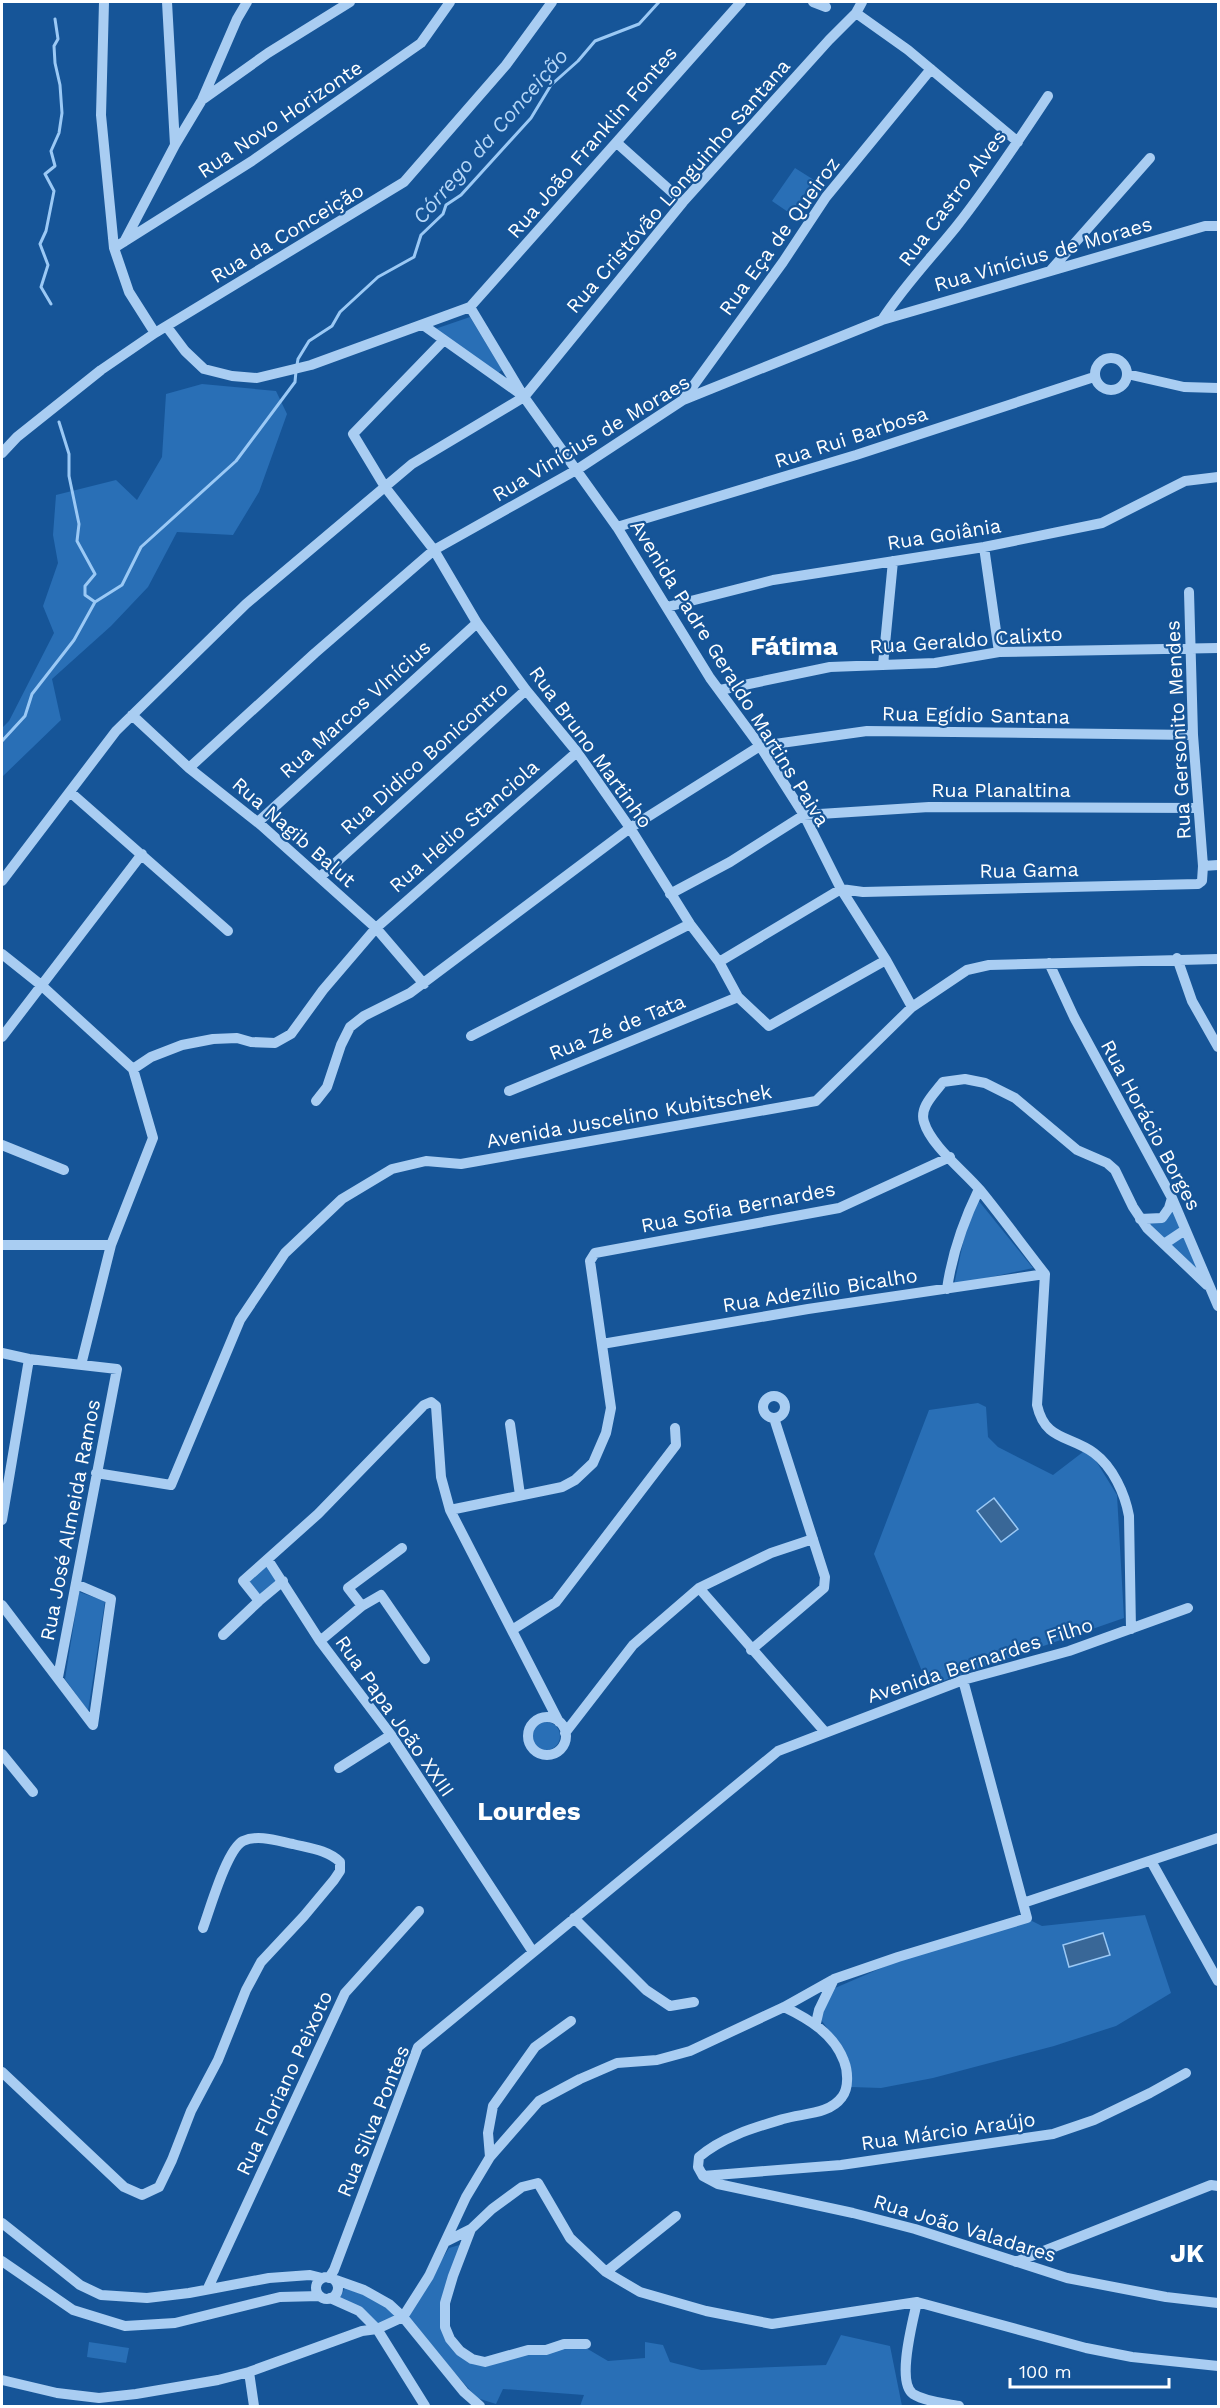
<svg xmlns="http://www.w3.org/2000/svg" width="1220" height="2408" font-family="'Work Sans',sans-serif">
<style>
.green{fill:#296fb6}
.water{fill:#396797;stroke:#9bc9f5;stroke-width:1.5}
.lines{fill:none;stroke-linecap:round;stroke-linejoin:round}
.stream{stroke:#9bc9f5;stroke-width:3}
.minor{stroke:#a9cdf2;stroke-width:10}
.labels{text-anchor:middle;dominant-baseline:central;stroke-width:4.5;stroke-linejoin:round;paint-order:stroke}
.street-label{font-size:20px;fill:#fff;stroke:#165598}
.water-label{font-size:21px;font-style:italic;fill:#b5d7f8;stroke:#165598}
.district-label{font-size:26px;font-weight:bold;fill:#fff;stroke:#165598}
</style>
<rect width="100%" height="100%" fill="#165598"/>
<!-- green -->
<path class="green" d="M 795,168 L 814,180 L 791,214 L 772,201 Z
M 470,317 L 502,370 L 498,373 L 435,329 Z
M 202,384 L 276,391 L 287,414 L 259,492 L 233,535 L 177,532 L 148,587 L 111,626 L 52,679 L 61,720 L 2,777 L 2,728 L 9,721 L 54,633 L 43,606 L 58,563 L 53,535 L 56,495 L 116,480 L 137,500 L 162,457 L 166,394 Z
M 978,1200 L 1033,1268 L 954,1285 L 966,1229 Z
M 1171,1200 L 1207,1283 L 1167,1247 L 1149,1222 L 1156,1222 Z
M 978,1403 L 986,1407 L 988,1437 L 998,1447 L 1053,1475 L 1083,1452 L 1093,1456 L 1117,1495 L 1124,1618 L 928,1686 L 874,1554 L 929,1410 Z
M 267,1564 L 281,1582 L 259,1598 L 246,1581 Z
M 79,1592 L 105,1601 L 88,1711 L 65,1679 Z
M532 1736a14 14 0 1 1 28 0a14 14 0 1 1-28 0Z
M 1145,1915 L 1171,1993 L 1116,2026 L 1054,2046 L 933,2078 L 881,2088 L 851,2087 L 838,2043 L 822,2021 L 821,2011 L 835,1988 L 900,1960 L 1028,1919 L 1042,1926 Z
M 463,2244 L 443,2328 L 470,2361 L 564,2348 L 586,2348 L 608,2361 L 645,2358 L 645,2342 L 663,2345 L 670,2362 L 701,2370 L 826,2365 L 841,2335 L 890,2346 L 902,2406 L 580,2406 L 584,2395 L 503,2389 L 496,2404 L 477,2398 L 406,2318 L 449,2248 Z
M 346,2286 L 363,2292 L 399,2316 L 379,2324 L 339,2299 Z
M 89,2342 L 129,2348 L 126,2363 L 87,2357 Z"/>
<!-- water -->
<path class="water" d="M 994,1498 L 1018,1529 L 1001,1542 L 977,1511 Z
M 1103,1933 L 1110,1955 L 1069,1967 L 1063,1945 Z"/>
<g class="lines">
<!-- stream -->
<path class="stream" d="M 51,304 L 41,287 L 48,265 L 40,244 L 46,231 L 54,191 L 45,174 L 55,166 L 51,151 L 59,133 L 62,113 L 60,85 L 55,63 L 54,46 L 58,39 L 55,19
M 297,365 L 298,359 L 309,341 L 332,326 L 340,312 L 378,277 L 414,257 L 421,235 L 443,214 L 446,205 L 461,195 L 531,118 L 551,85 L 578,61 L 595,41 L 639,24 L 659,2
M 59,422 L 69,454 L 69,476 L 79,524 L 77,541 L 95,574 L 85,586 L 85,595 L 95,602
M 2,741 L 25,716 L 32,694 L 74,640 L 95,602 L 122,585 L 141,547 L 236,461 L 295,382 L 296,371"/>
<!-- minor -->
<path class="minor" d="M 104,2 L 101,115 L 114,248 L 129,292 L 155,333
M 167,2 L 175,145
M 813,2 L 826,7
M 856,13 L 908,50 L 1018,142
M 202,100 L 268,53 L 350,2
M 617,143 L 683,202
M 124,242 L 175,145 L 202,100 L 237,19 L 247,2
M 114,248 L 252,161 L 421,43 L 450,2
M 1050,271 L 1150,158
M 470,307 L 524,397 L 617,527 L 710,678 L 760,746 L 804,815 L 841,889 L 886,960 L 912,1007
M 882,320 C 903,287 931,258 956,227 C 989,185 1019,140 1048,96
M 423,325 L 519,393
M 167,327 L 185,351 L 204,369 L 232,376 L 257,378 L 311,365 L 470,307 L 741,2
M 444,340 L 353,434 L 385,487 L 434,550 L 477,623 L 526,690 L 577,752 L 630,828 L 690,924 L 719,962 L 738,997 L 769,1026 L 886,960
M1095 374a16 16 0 1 1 32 0a16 16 0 1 1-32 0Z
M 1127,374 L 1184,387 L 1218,388
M 683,400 L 783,262 L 826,197 L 931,69
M 2,453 L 17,437 L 101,370 L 155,333 L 404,182 L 506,65 L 552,2
M 617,527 L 856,455 L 1094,377
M 984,547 L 999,652
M 667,607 L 773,580 L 984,547 L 1102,523 L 1185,481 L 1218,477
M 883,665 L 893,561
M 720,690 L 830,667 L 935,663 L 999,652 L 1218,648
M 132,715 L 189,768 L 261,825 L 376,928 L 424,984
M 189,768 L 315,653 L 434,550 L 578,469 L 683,400 L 882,320 L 1205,226 L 1218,226
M 70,792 L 228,931
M 258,822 L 477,623
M 1203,866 L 1218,865
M 320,877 L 526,690
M 2,881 L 116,731 L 246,604 L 412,464 L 524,397 L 683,202 L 829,40 L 856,13 L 862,2
M 670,894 L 730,862 L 804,815 L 929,807 L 1198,808
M 2,954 L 41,985 L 133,1069
M 1177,958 L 1192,1001 L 1218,1047
M 719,962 L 841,889 L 863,892 L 1198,884 L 1202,881 L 1203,866 L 1193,735 L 1189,592
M 1049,963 L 1074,1017 L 1172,1198 L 1218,1306
M 471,1036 L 690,924
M 2,1037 L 142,854
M 509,1091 L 738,997
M 316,1101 L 327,1087 L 341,1045 L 350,1027 L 364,1016 L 410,993 L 630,828 L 760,746 L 867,731 L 1193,735
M 2,1145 L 64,1170
M 1140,1219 L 1162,1218 L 1169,1208 L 1172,1198
M 1164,1244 L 1185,1230
M 2,1245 L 111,1245
M 947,1289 C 952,1253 963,1222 979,1189
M 602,1344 L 808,1309 L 1045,1274
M 2,1353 L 29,1359 L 117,1369 L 58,1677
M 81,1365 L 111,1245 L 153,1138 L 133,1069 L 151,1057 L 182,1045 L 213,1039 L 237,1038 L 251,1042 L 275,1043 L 291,1034 L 323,990 L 376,928 L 577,752
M763 1407a11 11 0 1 1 22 0a11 11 0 1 1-22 0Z
M 510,1424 L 520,1495
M 96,1473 L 171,1485 L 240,1320 L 285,1253 L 342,1199 L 392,1169 L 426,1161 L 461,1164 L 816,1101 L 912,1007 L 967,970 L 989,965 L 1218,959
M 450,1510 L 562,1487 L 575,1480 L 593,1463 L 606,1433 L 611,1408 L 590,1261 L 595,1253 L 839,1208 L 950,1157
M 2,1520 L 29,1359
M 268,1560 L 320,1641 L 391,1735 L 533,1952
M 699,1588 L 825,1732
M 259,1601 L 243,1581 L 318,1514 L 424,1405 L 431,1402 L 436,1406 L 441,1477 L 450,1510 L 559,1722
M 2,1605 L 93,1725 L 111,1599 L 76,1584
M 362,1606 L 348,1588 L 402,1548
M 1131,1629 L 1129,1516 C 1125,1494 1113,1467 1094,1453 C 1069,1435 1045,1441 1037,1405 L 1045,1274 C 1023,1246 1002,1217 980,1190 C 964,1171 931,1146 924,1122 C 919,1107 935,1093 943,1082 L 965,1079 L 985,1083 L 1015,1098 L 1077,1150 L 1107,1163 L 1115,1170 L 1133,1207 L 1147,1228 L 1207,1285
M 512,1630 L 556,1602 L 676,1445 L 675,1428
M 223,1635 L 259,1601 L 283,1581
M 320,1641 L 362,1606 L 381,1595 L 425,1659
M 751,1650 L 824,1588 L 825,1577 L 774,1418
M528 1736a19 19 0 1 1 38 0a19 19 0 1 1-38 0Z
M 565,1733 L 633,1645 L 699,1588 L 771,1553 L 813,1539
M 2,1754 L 33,1792
M 339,1768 L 391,1735
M 1151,1861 L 1218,1981
M 1023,1903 L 1218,1838
M 574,1918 L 646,1990 L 670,2006 L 694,2002
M 816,2023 L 819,2010 L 834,1979
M 2,2072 L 124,2187 L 142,2195 L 159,2187 L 172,2160 L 191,2111 L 218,2060 L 246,1990 L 261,1962 L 304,1916 L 334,1880 L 340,1871 L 340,1862 C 328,1850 309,1848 293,1844 C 278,1841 258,1834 243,1841 C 227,1849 210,1909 203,1928
M 490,2157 L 488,2133 L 493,2106 L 535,2047 L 571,2021
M 703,2176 L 718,2184 L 853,2213 L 915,2229 L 1067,2278 L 1166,2297 L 1218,2303
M 703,2176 L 841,2165 L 1053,2134 L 1094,2120 L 1150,2093 L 1186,2073
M 703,2176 L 698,2167 L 699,2157 C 722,2137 753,2128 783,2119 C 802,2113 829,2115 842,2097 C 849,2088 848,2071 844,2061 C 834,2034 809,2019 784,2007
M 2,2223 L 80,2285 L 101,2295 L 147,2298 L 189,2293 L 269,2278 L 310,2275 L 322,2278
M 471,2229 L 453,2276 L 445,2303 L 445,2327 L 450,2339 L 460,2351 L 472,2359 L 485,2362 L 528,2350 L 546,2350 L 564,2344 L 586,2344
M 445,2242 L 471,2229 L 492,2209 L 522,2187 L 538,2183 L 570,2238 L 606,2272 L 640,2292 L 706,2311 L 772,2324 L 917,2302 L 1086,2348 L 1132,2357 L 1218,2366
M 2,2261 L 73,2310 L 125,2326 L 175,2323 L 280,2297 L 320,2296
M 1016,2262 L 1211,2185 L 1218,2186
M 606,2272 L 676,2216
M316 2288a11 11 0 1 1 22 0a11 11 0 1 1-22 0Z
M 329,2278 L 334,2270 L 418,2047 L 778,1751 L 963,1680 L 1069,1651 L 1188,1608
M 333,2279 L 364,2290 L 389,2304 L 403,2317 L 464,2392 L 480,2406
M 208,2288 L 345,1993 L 419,1911
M 330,2298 L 359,2311 L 377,2329 L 425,2406
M 917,2302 C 913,2321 896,2382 913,2394 C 926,2402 945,2403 959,2406
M 403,2317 L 429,2276 L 466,2197 L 490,2157 L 539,2101 L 580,2079 L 617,2063 L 657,2060 L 690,2051 L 784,2007 L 834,1979 L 898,1957 L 1027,1918 L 963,1680
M 249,2372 L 254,2406
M 2,2380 L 57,2393 L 99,2398 L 136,2394 L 218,2380 L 249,2372 L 362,2331 L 377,2329 L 403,2317"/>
</g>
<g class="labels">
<!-- street labels -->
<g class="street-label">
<text transform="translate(280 119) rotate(-34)">Rua Novo Horizonte</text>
<text transform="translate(592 142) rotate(-49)">Rua João Franklin Fontes</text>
<text transform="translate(678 186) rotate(-49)">Rua Cristóvão Longuinho Santana</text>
<text transform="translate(952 198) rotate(-53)">Rua Castro Alves</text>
<text transform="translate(287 233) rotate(-31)">Rua da Conceição</text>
<text transform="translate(779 236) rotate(-54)">Rua Eça de Queiroz</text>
<text transform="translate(1043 254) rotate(-16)">Rua Vinícius de Moraes</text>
<text transform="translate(851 437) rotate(-18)">Rua Rui Barbosa</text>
<text transform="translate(591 438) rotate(-31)">Rua Vinícius de Moraes</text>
<text transform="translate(944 534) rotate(-9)">Rua Goiânia</text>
<text transform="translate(966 640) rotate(-4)">Rua Geraldo Calixto</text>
<text transform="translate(730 673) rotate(58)">Avenida Padre Geraldo Martins Paiva</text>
<text transform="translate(355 709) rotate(-42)">Rua Marcos VInícius</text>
<text transform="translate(976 715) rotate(1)">Rua Egídio Santana</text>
<text transform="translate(1178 730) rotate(-93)">Rua Gersonito Mendes</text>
<text transform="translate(591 747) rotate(54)">Rua Bruno Martinho</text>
<text transform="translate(424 758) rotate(-42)">Rua Didico Bonicontro</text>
<text x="1001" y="790">Rua Planaltina</text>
<text transform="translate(464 826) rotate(-41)">Rua Helio Stanciola</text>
<text transform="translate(294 832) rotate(41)">Rua Nagib Balut</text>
<text transform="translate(1029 870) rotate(-1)">Rua Gama</text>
<text transform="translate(617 1027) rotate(-22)">Rua Zé de Tata</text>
<text transform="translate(629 1116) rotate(-10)">Avenida Juscelino Kubitschek</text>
<text transform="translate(1151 1125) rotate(62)">Rua Horácio Borges</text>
<text transform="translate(738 1207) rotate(-11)">Rua Sofia Bernardes</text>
<text transform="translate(820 1290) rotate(-9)">Rua Adezílio Bicalho</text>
<text transform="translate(70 1520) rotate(-79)">Rua José Almeida Ramos</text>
<text transform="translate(980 1660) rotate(-18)">Avenida Bernardes Filho</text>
<text transform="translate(395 1716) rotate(55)">Rua Papa João XXIII</text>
<text transform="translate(284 2083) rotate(-65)">Rua Floriano Peixoto</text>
<text transform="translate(373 2121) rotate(-68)">Rua Silva Pontes</text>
<text transform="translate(948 2131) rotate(-8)">Rua Márcio Araújo</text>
<text transform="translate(965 2228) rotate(17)">Rua João Valadares</text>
</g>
<!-- water labels -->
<g class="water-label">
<text transform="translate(490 136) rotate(-49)">Córrego da Conceição</text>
</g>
<!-- district labels -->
<g class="district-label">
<text x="794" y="646">Fátima</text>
<text x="529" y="1811">Lourdes</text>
<text x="1187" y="2253">JK</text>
</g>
</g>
<!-- border -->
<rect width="1220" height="2408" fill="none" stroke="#ffffff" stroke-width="6"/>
<!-- scale -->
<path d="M1010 2378v9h159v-9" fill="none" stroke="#ffffff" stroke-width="3"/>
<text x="1019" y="2378" font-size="18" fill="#ffffff" stroke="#165598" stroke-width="4.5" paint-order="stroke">100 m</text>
</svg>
